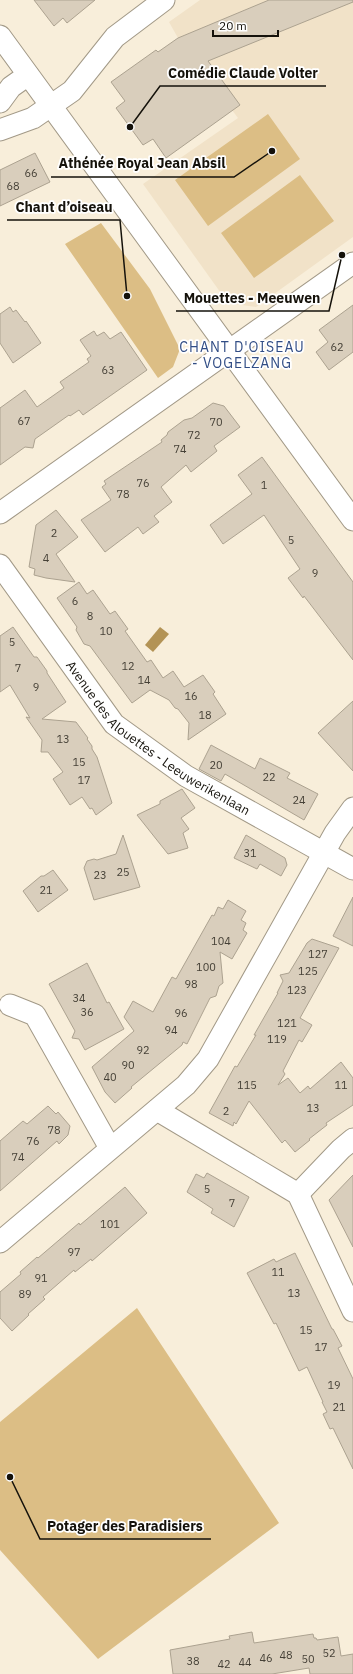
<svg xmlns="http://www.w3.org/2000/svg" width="353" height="1674" font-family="'IBM Plex Sans',sans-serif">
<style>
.built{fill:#f1e2c8}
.green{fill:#dcbe85}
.water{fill:#b39355}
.building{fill:#d9cebc;stroke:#aca290}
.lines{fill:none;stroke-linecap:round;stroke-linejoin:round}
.minor-casing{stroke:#a29987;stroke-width:23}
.minor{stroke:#fff;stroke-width:21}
.labels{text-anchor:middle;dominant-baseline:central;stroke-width:3.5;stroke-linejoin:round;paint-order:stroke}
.number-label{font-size:11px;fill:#464137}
.street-label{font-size:13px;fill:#15120b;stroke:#fff}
.neighbourhood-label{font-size:14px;letter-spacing:1px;fill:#314d85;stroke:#fff}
.leader{fill:none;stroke:#15120b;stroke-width:1.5}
.callout-dot{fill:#15120b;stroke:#fff;stroke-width:1.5}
.callout-label{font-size:14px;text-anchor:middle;font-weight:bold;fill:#15120b;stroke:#fff;stroke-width:3.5;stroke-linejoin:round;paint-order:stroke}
</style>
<rect width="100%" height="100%" fill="#f8eeda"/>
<!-- built -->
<path class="built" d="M 200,0 L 353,0 L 353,237 L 256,307 L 228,303 L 143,184 L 238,118 L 178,38 L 169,22 Z"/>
<!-- green -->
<path class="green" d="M 268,114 L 300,159 L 208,226 L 175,180 Z
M 300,175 L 334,221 L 254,278 L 221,233 Z
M 101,223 L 150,289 L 180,349 L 173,367 L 158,378 L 65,244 Z
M 137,1308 L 279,1523 L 98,1659 L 0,1550 L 0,1422 Z"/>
<!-- water -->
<path class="water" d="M 160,627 L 169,634 L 153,652 L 145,645 Z"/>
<!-- building -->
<path class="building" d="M 34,0 L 95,0 L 67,23 L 63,18 L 54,26 Z
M 269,0 L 353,0 L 353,2 L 208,61 L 240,105 L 166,158 L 153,139 L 143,145 L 116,108 L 125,101 L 111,82 L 156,50 L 158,52 L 178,38 Z
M 35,153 L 50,182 L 0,206 L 0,170 Z
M 353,305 L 353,352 L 329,370 L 316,352 L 328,342 L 319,330 Z
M 10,307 L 13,312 L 16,310 L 25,322 L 26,321 L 41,343 L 13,363 L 0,343 L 0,314 Z
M 94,331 L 97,336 L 104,332 L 110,339 L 121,332 L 147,370 L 83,415 L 79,410 L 70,416 L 69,415 L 35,439 L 33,448 L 25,447 L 0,465 L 0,408 L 25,390 L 37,407 L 64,388 L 60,382 L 89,362 L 87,359 L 91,356 L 80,340 Z
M 213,403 L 224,406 L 240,427 L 214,446 L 217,451 L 191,472 L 186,465 L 161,487 L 172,502 L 154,516 L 159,522 L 143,534 L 138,527 L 105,552 L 81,520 L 111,500 L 102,487 L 106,484 L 104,481 L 162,442 L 161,440 L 167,435 L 168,432 L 184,420 L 192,418 Z
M 262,457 L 353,582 L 353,660 L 304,596 L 303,598 L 288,578 L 300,569 L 264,515 L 223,544 L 210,525 L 252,494 L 238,475 Z
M 56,510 L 78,537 L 56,554 L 75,582 L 46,578 L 34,575 L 35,569 L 29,567 L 36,525 Z
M 79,582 L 87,594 L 93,590 L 110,614 L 115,611 L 128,629 L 125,631 L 147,662 L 151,660 L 163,678 L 173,671 L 184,687 L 203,675 L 215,692 L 213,694 L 226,714 L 188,740 L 189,723 L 178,709 L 175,708 L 169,700 L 150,690 L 132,703 L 90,646 L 84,644 L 76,630 L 77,627 L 57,598 Z
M 13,627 L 34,657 L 37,657 L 47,671 L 47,673 L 66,702 L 42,719 L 76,722 L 88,738 L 87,739 L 92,746 L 92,749 L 97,757 L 112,803 L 96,815 L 92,808 L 90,809 L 82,797 L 70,805 L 53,779 L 63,772 L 48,752 L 41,752 L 42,740 L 26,717 L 30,718 L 10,685 L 0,692 L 0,636 Z
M 353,701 L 353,771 L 318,733 Z
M 211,745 L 255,769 L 260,758 L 290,773 L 287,778 L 318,794 L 304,820 L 225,774 L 221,781 L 199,769 Z
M 182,789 L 195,808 L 181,818 L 189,829 L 183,833 L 188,848 L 168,854 L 137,815 L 160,804 L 160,801 Z
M 123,835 L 140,887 L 94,900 L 84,868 L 87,861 L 94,859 L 97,860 L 116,854 Z
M 246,835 L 285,858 L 287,865 L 281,876 L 260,864 L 257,869 L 234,858 Z
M 53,870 L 68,890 L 38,912 L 23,891 L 41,876 L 44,876 Z
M 353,897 L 353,946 L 333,936 Z
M 228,900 L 246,911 L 241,920 L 246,923 L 243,930 L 247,933 L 232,959 L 220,952 L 223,983 L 219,986 L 216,996 L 210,998 L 187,1044 L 183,1042 L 182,1045 L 131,1087 L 132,1088 L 115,1103 L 105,1092 L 92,1067 L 134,1031 L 124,1017 L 133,1001 L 153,1012 L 172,977 L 176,979 L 212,915 L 214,916 L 218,907 L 223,909 Z
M 312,939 L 339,948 L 300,1018 L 312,1025 L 302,1042 L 299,1040 L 283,1071 L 285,1074 L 278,1085 L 288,1078 L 300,1093 L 308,1086 L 310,1089 L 341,1062 L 353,1078 L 353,1105 L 326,1123 L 327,1125 L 309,1139 L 310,1140 L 295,1152 L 285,1140 L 282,1143 L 249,1101 L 236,1124 L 234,1122 L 233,1126 L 209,1113 L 235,1066 L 237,1067 L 256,1035 L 254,1035 L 278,993 L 277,993 L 283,981 L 280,975 L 289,973 L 307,943 Z
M 87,963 L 107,1003 L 109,1002 L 124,1029 L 85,1050 L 79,1039 L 72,1038 L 75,1031 L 49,984 Z
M 48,1106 L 56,1114 L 58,1112 L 70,1126 L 68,1135 L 59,1144 L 57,1141 L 0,1191 L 0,1141 L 23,1121 L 27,1124 Z
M 207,1173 L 249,1197 L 234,1227 L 211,1213 L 213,1209 L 187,1192 L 196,1174 L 204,1178 Z
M 353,1175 L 353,1247 L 329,1200 Z
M 125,1187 L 147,1213 L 92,1261 L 91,1259 L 75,1272 L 74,1270 L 43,1297 L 45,1299 L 28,1314 L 29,1315 L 12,1331 L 0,1318 L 0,1292 L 21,1274 L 20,1272 L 37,1257 L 38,1258 L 79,1223 L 80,1225 Z
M 295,1253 L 332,1329 L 333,1329 L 342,1346 L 338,1348 L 353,1379 L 353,1469 L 333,1428 L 330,1429 L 323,1414 L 327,1412 L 322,1402 L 323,1402 L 307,1367 L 299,1371 L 276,1323 L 274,1324 L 247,1273 L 274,1259 L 276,1262 Z
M 252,1632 L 254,1643 L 313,1634 L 314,1638 L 316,1638 L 317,1640 L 338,1637 L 341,1656 L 353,1654 L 353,1674 L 310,1674 L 309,1668 L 272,1674 L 173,1674 L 170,1650 L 230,1639 L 229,1636 Z"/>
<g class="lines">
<defs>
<g id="minor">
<path d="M 0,36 L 353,520"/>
<path d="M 0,102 L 11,87 L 28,75"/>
<path d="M 0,130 L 33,118 L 72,91 L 115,37 L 164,0"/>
<path d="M 0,513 L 353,263"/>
<path id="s1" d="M 0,565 L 114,724 L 186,776 L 353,869"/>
<path d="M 10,1005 L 35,1015 L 110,1148"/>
<path d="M 157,1110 L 298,1194 L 353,1311"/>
<path d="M 298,1194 L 341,1149 L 353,1139"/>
<path d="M 0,1242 L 186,1085 L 208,1059 L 335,833 L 353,808"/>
</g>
</defs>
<!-- minor casing -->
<use href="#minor" class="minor-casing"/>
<!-- minor -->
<use href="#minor" class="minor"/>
</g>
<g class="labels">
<!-- number labels -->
<g class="number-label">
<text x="31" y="173">66</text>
<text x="13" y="186">68</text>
<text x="337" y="347">62</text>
<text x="108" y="370">63</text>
<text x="24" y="421">67</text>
<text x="216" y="422">70</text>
<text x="194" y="435">72</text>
<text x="180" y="449">74</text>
<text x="143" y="483">76</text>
<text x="264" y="485">1</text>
<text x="123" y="494">78</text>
<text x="54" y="533">2</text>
<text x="291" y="540">5</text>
<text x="46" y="558">4</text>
<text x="315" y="573">9</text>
<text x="75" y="601">6</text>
<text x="90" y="616">8</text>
<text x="106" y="631">10</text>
<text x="12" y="642">5</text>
<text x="128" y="666">12</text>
<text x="18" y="668">7</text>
<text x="144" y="680">14</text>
<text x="36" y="687">9</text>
<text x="191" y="696">16</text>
<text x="205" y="715">18</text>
<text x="63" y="739">13</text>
<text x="79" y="762">15</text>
<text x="216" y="765">20</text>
<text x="269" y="777">22</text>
<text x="84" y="780">17</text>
<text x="299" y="800">24</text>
<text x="250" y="853">31</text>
<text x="123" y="872">25</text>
<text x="100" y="875">23</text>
<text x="46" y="890">21</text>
<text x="221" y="941">104</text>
<text x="318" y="954">127</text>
<text x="206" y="967">100</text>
<text x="308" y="971">125</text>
<text x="191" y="984">98</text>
<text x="297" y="990">123</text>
<text x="79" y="998">34</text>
<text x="87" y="1012">36</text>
<text x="181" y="1013">96</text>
<text x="287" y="1023">121</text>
<text x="171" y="1030">94</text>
<text x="277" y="1039">119</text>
<text x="143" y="1050">92</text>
<text x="128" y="1065">90</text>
<text x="110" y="1077">40</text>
<text x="247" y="1085">115</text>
<text x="341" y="1085">11</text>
<text x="313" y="1108">13</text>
<text x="226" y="1111">2</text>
<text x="54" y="1130">78</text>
<text x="33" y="1141">76</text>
<text x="18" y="1157">74</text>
<text x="207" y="1189">5</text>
<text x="232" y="1203">7</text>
<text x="110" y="1224">101</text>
<text x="74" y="1252">97</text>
<text x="278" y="1272">11</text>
<text x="41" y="1278">91</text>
<text x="294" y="1293">13</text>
<text x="25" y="1294">89</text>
<text x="306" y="1330">15</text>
<text x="321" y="1347">17</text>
<text x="334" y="1385">19</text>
<text x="339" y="1407">21</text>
<text x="329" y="1653">52</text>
<text x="286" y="1655">48</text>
<text x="266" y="1658">46</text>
<text x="308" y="1659">50</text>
<text x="193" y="1661">38</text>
<text x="245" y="1662">44</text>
<text x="224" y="1664">42</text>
</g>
<!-- street labels -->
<g class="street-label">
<text stroke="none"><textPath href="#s1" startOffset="238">Avenue des Alouettes - Leeuwerikenlaan</textPath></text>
</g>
<!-- neighbourhood labels -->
<g class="neighbourhood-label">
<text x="242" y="347">CHANT D'OISEAU<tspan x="242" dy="16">- VOGELZANG</tspan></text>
</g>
</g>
<!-- callouts -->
<path class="leader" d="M130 127L160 86H326M272 151L234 177H51M127 296L120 220H7M342 255L329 311H176M10 1477L40 1539H211"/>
<g class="callout-dot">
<circle cx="130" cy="127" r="4"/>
<circle cx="272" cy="151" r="4"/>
<circle cx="127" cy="296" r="4"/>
<circle cx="342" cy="255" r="4"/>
<circle cx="10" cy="1477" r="4"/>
</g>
<g class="callout-label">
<text x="243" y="78">Comédie Claude Volter</text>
<text x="142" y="168">Athénée Royal Jean Absil</text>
<text x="64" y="212">Chant d’oiseau</text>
<text x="252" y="303">Mouettes - Meeuwen</text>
<text x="125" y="1531">Potager des Paradisiers</text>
</g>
<!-- scale -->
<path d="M213 30v6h65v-6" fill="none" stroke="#15120b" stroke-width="2"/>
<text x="219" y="30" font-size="12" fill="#15120b" stroke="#ffffff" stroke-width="3" paint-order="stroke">20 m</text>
</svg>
